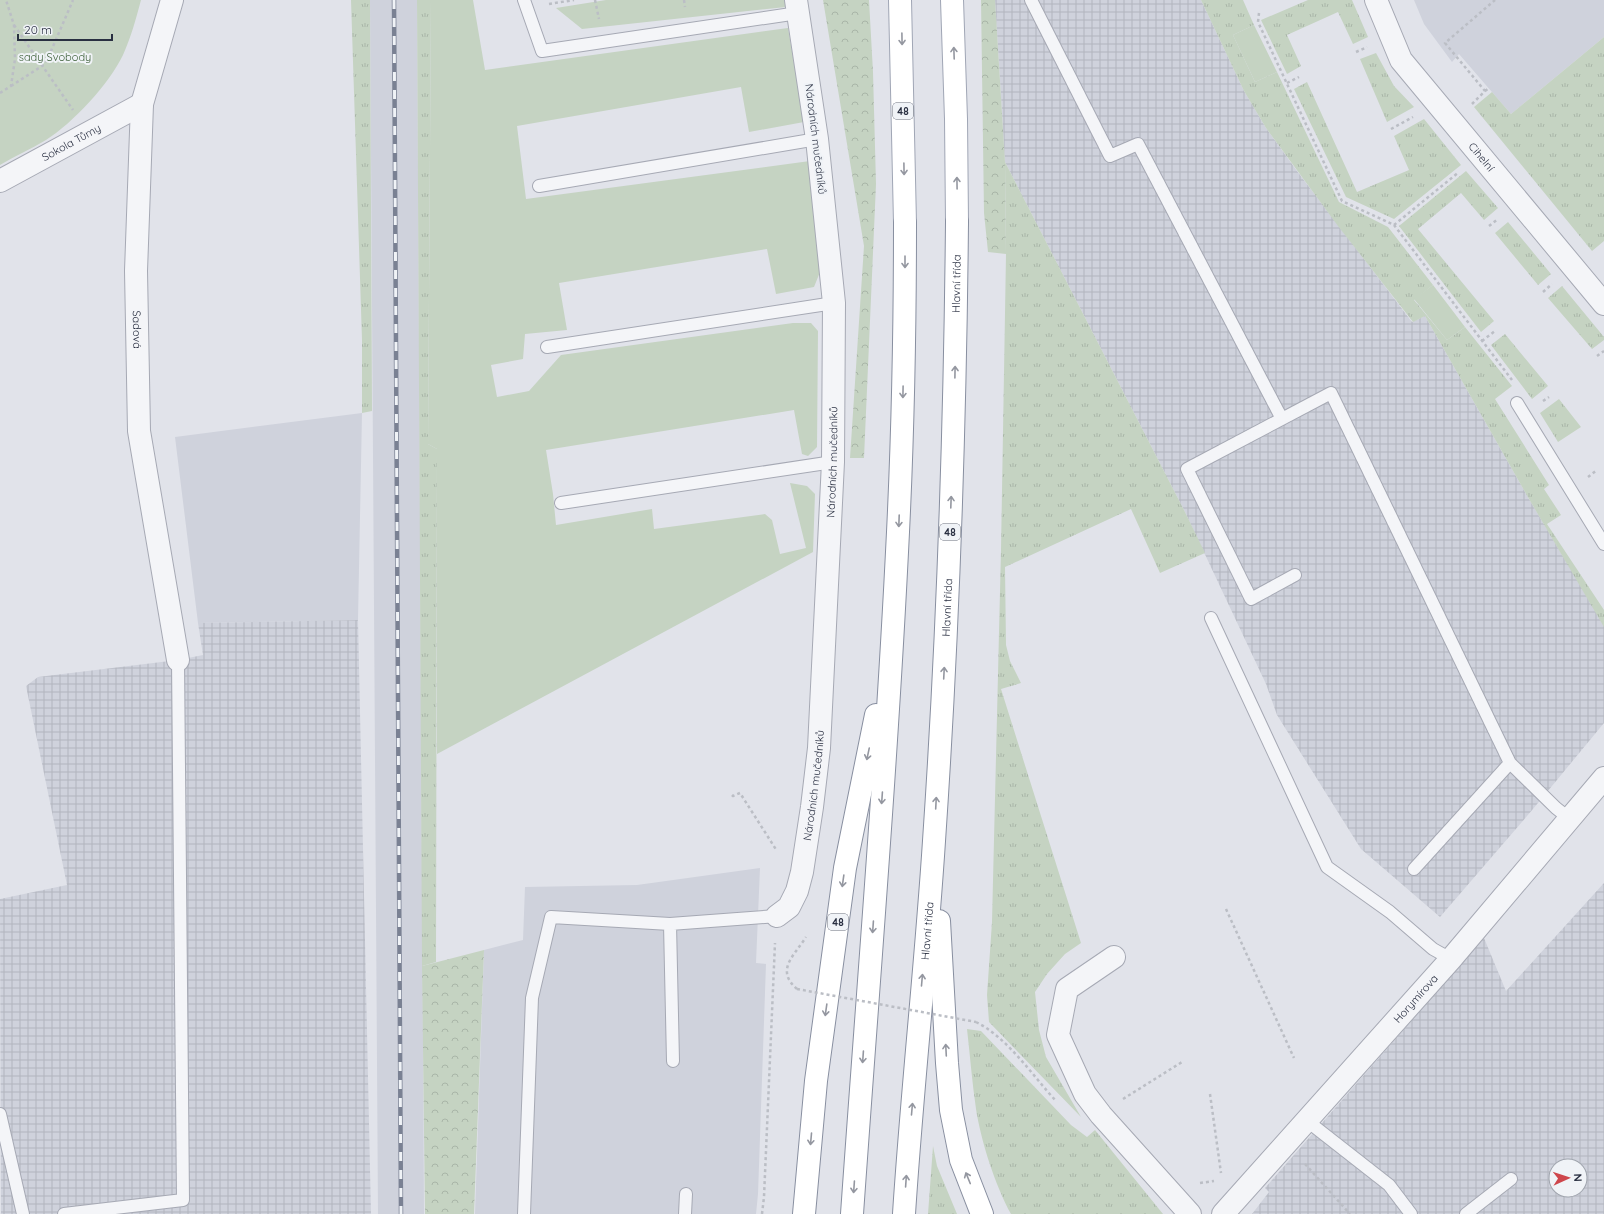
<svg xmlns="http://www.w3.org/2000/svg" width="1604" height="1214" font-family="Quicksand,sans-serif">
<style>
.built{fill:#cfd2dc}
.industrial{fill:url(#industrial-grid);fill-rule:evenodd}
.grass{fill:url(#grass-tufts)}
.forest{fill:url(#forest-crowns)}
.green{fill:#c5d3c2}
.lines{fill:none;stroke-linecap:round;stroke-linejoin:round}
.lane-casing{stroke:#a6a9b4;stroke-width:14}
.street-casing{stroke:#a6a9b4;stroke-width:24}
.primary-casing{stroke:#a0a6b5;stroke-width:24}
.highway-casing{stroke:#888fa0;stroke-width:24}
.path{stroke:#bbbec5;stroke-width:2.5;stroke-dasharray:3 3;stroke-linecap:butt}
.lane{stroke:#f4f5f8;stroke-width:12}
.street{stroke:#f4f5f8;stroke-width:22}
.primary{stroke:#fff;stroke-width:22}
.highway{stroke:#fff;stroke-width:22}
.rail-casing{stroke:#7a8193;stroke-width:4.5}
.rail{stroke:#f0f3f7;stroke-width:3;stroke-dasharray:9;stroke-linecap:butt}
.path-bridge{stroke:#bbbec5;stroke-width:2.5;stroke-dasharray:3 3;stroke-linecap:butt}
.oneway{stroke:#9497a0}
.labels{text-anchor:middle;dominant-baseline:central;stroke-width:4;stroke-linejoin:round;paint-order:stroke}
.shield{fill:#f0f3f7;stroke:#656a78;stroke-width:1}
.shield-label{font-size:10px;font-weight:bold;fill:#292f41}
.park-label{font-size:11px;fill:#3a5d36;stroke:#f0f3f7}
.street-label{font-size:11px;fill:#292f41;stroke:#f0f3f7}
</style>
<defs>
<pattern id="industrial-grid" width="8" height="8" patternUnits="userSpaceOnUse"><rect width="8" height="8" fill="#cfd2dc"/><path d="M0 4h8M4 0v8" fill="none" stroke="#b2b5be"/></pattern>
<pattern id="grass-tufts" width="24" height="20" patternUnits="userSpaceOnUse"><rect width="24" height="20" fill="#c5d3c2"/><path d="M3 7l-1-3M5 7V3M7 7l1-3M15 17l-1-3M17 17v-4M19 17l1-3" fill="none" stroke="#a9b5a8"/></pattern>
<pattern id="forest-crowns" width="20" height="18" patternUnits="userSpaceOnUse"><rect width="20" height="18" fill="#c5d3c2"/><path d="M2 6a3 3 0 1 1 6 0M12 15a3 3 0 1 1 6 0" fill="none" stroke="#a9b5a8"/></pattern>
</defs>
<rect width="100%" height="100%" fill="#e1e3ea"/>
<!-- built -->
<path class="built" d="M 370,0 L 417,0 L 424,1214 L 378,1214 Z
M 1414,0 L 1604,0 L 1604,37 L 1511,114 L 1459,54 L 1452,62 L 1424,24 Z
M 362,413 L 358,620 L 198,623 L 175,437 Z
M 760,868 L 756,963 L 766,964 L 758,1194 L 756,1214 L 475,1214 L 484,950 L 523,940 L 525,887 L 637,885 Z"/>
<!-- industrial -->
<path class="industrial" d="M 995,0 L 1201,0 L 1244,91 L 1266,128 L 1297,171 L 1412,322 L 1425,316 L 1529,499 L 1604,625 L 1604,723 L 1533,809 L 1440,917 L 1361,849 L 1277,715 L 1266,684 L 1185,512 L 1005,162 Z
M 358,620 L 371,1214 L 1,1214 L 0,899 L 67,885 L 26,686 L 38,677 L 178,660 L 203,655 L 198,623 Z
M 1604,883 L 1604,1214 L 1252,1214 L 1269,1192 L 1265,1188 L 1484,938 L 1506,991 ZM 1556,1166 L 1580,1166 L 1580,1190 L 1556,1190 Z"/>
<!-- grass -->
<path class="grass" d="M 351,0 L 370,0 L 372,411 L 362,413 L 362,340 Z
M 417,0 L 431,0 L 428,444 L 437,449 L 436,962 L 422,966 Z
M 1201,0 L 1243,0 L 1254,25 L 1233,35 L 1255,82 L 1277,72 L 1339,202 L 1388,227 L 1433,285 L 1414,300 L 1447,340 L 1465,327 L 1512,386 L 1495,399 L 1549,485 L 1544,489 L 1561,515 L 1547,524 L 1604,610 L 1604,627 L 1529,499 L 1425,316 L 1413,322 L 1338,226 L 1266,128 L 1244,91 Z
M 1308,0 L 1352,0 L 1368,37 L 1353,44 L 1338,12 L 1287,35 L 1301,66 L 1287,74 L 1261,20 Z
M 1604,37 L 1604,241 L 1592,251 L 1474,107 L 1492,92 L 1511,114 Z
M 1376,53 L 1394,86 L 1414,107 L 1387,122 L 1360,59 Z
M 1307,82 L 1357,192 L 1409,170 L 1394,136 L 1424,119 L 1461,165 L 1394,219 L 1346,197 L 1294,89 Z
M 1005,162 L 1185,512 L 1205,553 L 1160,573 L 1131,509 L 1005,567 L 1006,645 L 1010,661 L 1021,683 L 1001,689 L 1081,943 L 1065,954 L 1047,974 L 1035,992 L 1039,1030 L 1046,1057 L 1081,1117 L 989,1022 L 987,995 L 992,922 L 1001,550 L 1006,254 Z
M 1466,171 L 1498,208 L 1484,220 L 1461,193 L 1418,229 L 1494,321 L 1481,332 L 1399,226 Z
M 1508,222 L 1551,274 L 1538,285 L 1495,233 Z
M 1562,286 L 1604,337 L 1604,340 L 1592,349 L 1548,298 Z
M 1505,334 L 1548,386 L 1532,399 L 1491,345 Z
M 1559,399 L 1581,427 L 1558,442 L 1540,413 Z
M 967,1029 L 981,1031 L 1071,1125 L 1087,1137 L 1095,1130 L 1163,1214 L 1011,1214 C 995,1185 981,1141 976,1109 C 972,1082 970,1055 967,1029 Z
M 933,1146 L 937,1166 L 957,1214 L 928,1214 Z"/>
<!-- forest -->
<path class="forest" d="M 823,0 L 869,0 L 873,72 L 876,184 L 864,458 L 850,458 L 864,246 Z
M 981,0 L 995,0 L 1005,162 L 1006,254 L 988,252 L 984,213 Z
M 484,950 L 474,1214 L 425,1214 L 422,966 Z"/>
<!-- green -->
<path class="green" d="M 0,0 L 141,0 C 136,19 131,37 123,55 C 109,84 73,123 46,140 C 31,149 15,156 0,165 Z
M 431,0 L 473,0 L 485,70 L 788,28 L 804,122 L 749,132 L 741,87 L 517,126 L 526,199 L 810,161 L 824,262 L 814,287 L 776,294 L 767,249 L 559,283 L 567,330 L 525,334 L 523,359 L 491,365 L 497,397 L 529,391 L 561,355 L 793,323 L 811,323 L 818,331 L 817,447 L 808,456 L 802,454 L 794,410 L 546,450 L 553,494 L 556,525 L 652,509 L 654,529 L 765,514 L 772,520 L 780,554 L 806,548 L 790,483 L 807,486 L 815,494 L 813,552 L 437,754 L 437,449 L 428,444 Z
M 606,0 L 785,0 L 786,7 L 582,29 L 556,8 Z
M 1254,25 L 1277,72 L 1255,82 L 1233,35 Z
M 1433,285 L 1465,327 L 1447,340 L 1414,299 Z"/>
<g class="lines">
<defs>
<path id="lane" d="M 524,0 L 542,51 L 798,13
M 1031,0 L 1110,156 L 1138,144 L 1282,419
M 539,186 L 817,139
M 547,347 L 834,303
M 1517,403 L 1604,544
M 561,503 L 833,462
M 1295,575 L 1251,599 L 1187,469 L 1331,393 L 1510,763 L 1556,808 L 1570,819
M 1211,618 L 1327,867 L 1390,912 L 1433,949 L 1451,959
M 1414,869 L 1510,763
M 670,924 L 673,1061
M 0,1114 L 23,1214
M 1306,1120 L 1389,1185 L 1411,1214
M 64,1214 L 183,1200 L 178,660
M 524,1214 L 532,998 L 551,917 L 670,924 L 777,916
M 685,1214 L 686,1194
M 1466,1214 L 1511,1179"/>
<g id="street">
<path id="s1" d="M 172,0 L 142,104 L 136,271 L 139,431 L 178,660"/>
<path id="s2" d="M 1376,0 L 1401,60 L 1604,304"/>
<path id="s3" d="M 0,181 L 142,104"/>
<path id="s4" d="M 777,916 L 789,907 L 797,891 L 802,872 L 812,807 L 819,748 L 833,462 L 834,303 L 817,139 L 796,0"/>
<path d="M 1114,957 L 1067,989 L 1058,1035 L 1085,1094 L 1101,1115 L 1190,1214"/>
<path id="s5" d="M 1223,1214 L 1451,959 L 1604,778"/>
</g>
<path id="primary" d="M 900,0 L 905,223
M 952,0 L 956,119 L 957,222"/>
<g id="highway">
<path d="M 939,921 L 947,1063 L 951,1110 L 961,1160 L 982,1214"/>
<path d="M 804,1214 L 816,1081 L 845,868 L 876,715"/>
<path d="M 852,1214 C 868,987 887,759 898,532 C 903,429 905,326 905,223"/>
<path id="s6" d="M 904,1214 C 912,1090 926,965 934,841 C 948,635 955,429 957,222"/>
</g>
</defs>
<!-- lane casing -->
<use href="#lane" class="lane-casing"/>
<!-- street casing -->
<use href="#street" class="street-casing"/>
<!-- primary casing -->
<use href="#primary" class="primary-casing"/>
<!-- highway casing -->
<use href="#highway" class="highway-casing"/>
<!-- path -->
<path class="path" d="M 595,0 L 599,19
M 684,0 L 685,7
M 549,4 L 574,0
M 1259,13 L 1258,22 L 1342,201 L 1394,225 L 1512,380
M 14,25 L 73,110
M 1356,52 L 1367,47
M 1287,83 L 1299,77
M 11,86 L 42,66 L 48,58 L 73,0
M 1485,91 L 1489,88
M 0,93 L 11,86 L 15,59 L 14,25 L 6,0
M 1472,104 L 1485,91 L 1445,43 L 1495,0
M 1391,129 L 1413,117
M 1394,225 L 1459,172
M 1489,226 L 1498,219
M 1543,292 L 1552,284
M 1482,341 L 1495,331
M 1597,356 L 1604,351
M 1543,401 L 1549,397
M 1588,477 L 1597,470
M 732,795 L 733,796 L 740,793 L 777,851
M 1226,909 L 1294,1058
M 797,989 C 775,970 794,956 806,937
M 976,1022 C 1008,1038 1032,1075 1056,1101
M 1210,1094 L 1221,1173
M 1123,1099 L 1182,1062
M 1305,1164 L 1350,1214
M 1200,1183 L 1214,1181
M 762,1214 L 764,1197 L 775,943"/>
<!-- lane -->
<use href="#lane" class="lane"/>
<!-- street -->
<use href="#street" class="street"/>
<!-- primary -->
<use href="#primary" class="primary"/>
<!-- highway -->
<use href="#highway" class="highway"/>
<defs>
<path id="rail" d="M 394,0 L 401,1214"/>
</defs>
<!-- rail casing -->
<use href="#rail" class="rail-casing"/>
<!-- rail -->
<use href="#rail" class="rail"/>
<!-- path-bridge -->
<path class="path-bridge" d="M 797,989 L 976,1022"/>
</g>
<!-- one-way arrows -->
<defs><path id="oneway-shaft" d="M-6 0H5M1.5-3L5.5 0L1.5 3" fill="none" stroke-width="1.6" stroke-linecap="round" stroke-linejoin="round"/></defs>
<g class="oneway">
<use href="#oneway-shaft" transform="translate(902 39) rotate(89)"/>
<use href="#oneway-shaft" transform="translate(954 53) rotate(-92)"/>
<use href="#oneway-shaft" transform="translate(904 169) rotate(89)"/>
<use href="#oneway-shaft" transform="translate(957 183) rotate(-91)"/>
<use href="#oneway-shaft" transform="translate(905 262) rotate(90)"/>
<use href="#oneway-shaft" transform="translate(955 372) rotate(-89)"/>
<use href="#oneway-shaft" transform="translate(903 392) rotate(91)"/>
<use href="#oneway-shaft" transform="translate(951 502) rotate(-88)"/>
<use href="#oneway-shaft" transform="translate(899 521) rotate(92)"/>
<use href="#oneway-shaft" transform="translate(944 673) rotate(-87)"/>
<use href="#oneway-shaft" transform="translate(868 754) rotate(102)"/>
<use href="#oneway-shaft" transform="translate(882 798) rotate(94)"/>
<use href="#oneway-shaft" transform="translate(936 803) rotate(-87)"/>
<use href="#oneway-shaft" transform="translate(843 881) rotate(98)"/>
<use href="#oneway-shaft" transform="translate(873 927) rotate(94)"/>
<use href="#oneway-shaft" transform="translate(922 980) rotate(-85)"/>
<use href="#oneway-shaft" transform="translate(826 1010) rotate(98)"/>
<use href="#oneway-shaft" transform="translate(946 1050) rotate(-93)"/>
<use href="#oneway-shaft" transform="translate(863 1057) rotate(94)"/>
<use href="#oneway-shaft" transform="translate(912 1109) rotate(-85)"/>
<use href="#oneway-shaft" transform="translate(811 1139) rotate(95)"/>
<use href="#oneway-shaft" transform="translate(968 1178) rotate(-112)"/>
<use href="#oneway-shaft" transform="translate(906 1181) rotate(-86)"/>
<use href="#oneway-shaft" transform="translate(854 1187) rotate(94)"/>
</g>
<g class="labels">
<!-- shield labels -->
<g class="shield">
<rect x="893" y="103" width="20" height="16" rx="3"/>
<rect x="940" y="524" width="20" height="16" rx="3"/>
<rect x="828" y="914" width="20" height="16" rx="3"/>
</g>
<g class="shield-label">
<text x="903" y="111">48</text>
<text x="950" y="532">48</text>
<text x="838" y="922">48</text>
</g>
<!-- park labels -->
<g class="park-label">
<text x="55" y="57">sady Svobody</text>
</g>
<!-- street labels -->
<g class="street-label">
<text transform="translate(816 139) rotate(83)">Národních mučedníků</text>
<text stroke="none"><textPath href="#s3" startOffset="81">Sokola Tůmy</textPath></text>
<text stroke="none"><textPath href="#s2" startOffset="191">Cihelní</textPath></text>
<text stroke="none"><textPath href="#s6" startOffset="932">Hlavní třída</textPath></text>
<text stroke="none"><textPath href="#s1" startOffset="334">Sadová</textPath></text>
<text stroke="none"><textPath href="#s4" startOffset="464">Národních mučedníků</textPath></text>
<text stroke="none"><textPath href="#s6" startOffset="608">Hlavní třída</textPath></text>
<text stroke="none"><textPath href="#s4" startOffset="140">Národních mučedníků</textPath></text>
<text stroke="none"><textPath href="#s6" startOffset="284">Hlavní třída</textPath></text>
<text stroke="none"><textPath href="#s5" startOffset="289">Horymírova</textPath></text>
</g>
</g>
<!-- north arrow -->
<g transform="translate(1568 1178) rotate(87)"><circle r="19" fill="#f0f3f7" stroke="#a0a5ae"/>
<path d="M0-3L7 15L0 10L-7 15Z" fill="#ce464c"/>
<text y="-6" font-size="11" font-weight="bold" text-anchor="middle" fill="#292f41">N</text>
</g>
<!-- scale -->
<path d="M18 34v6h94v-6" fill="none" stroke="#292f41" stroke-width="2"/>
<text x="24" y="34" font-size="12" fill="#292f41" stroke="#f0f3f7" stroke-width="3" paint-order="stroke">20 m</text>
</svg>
